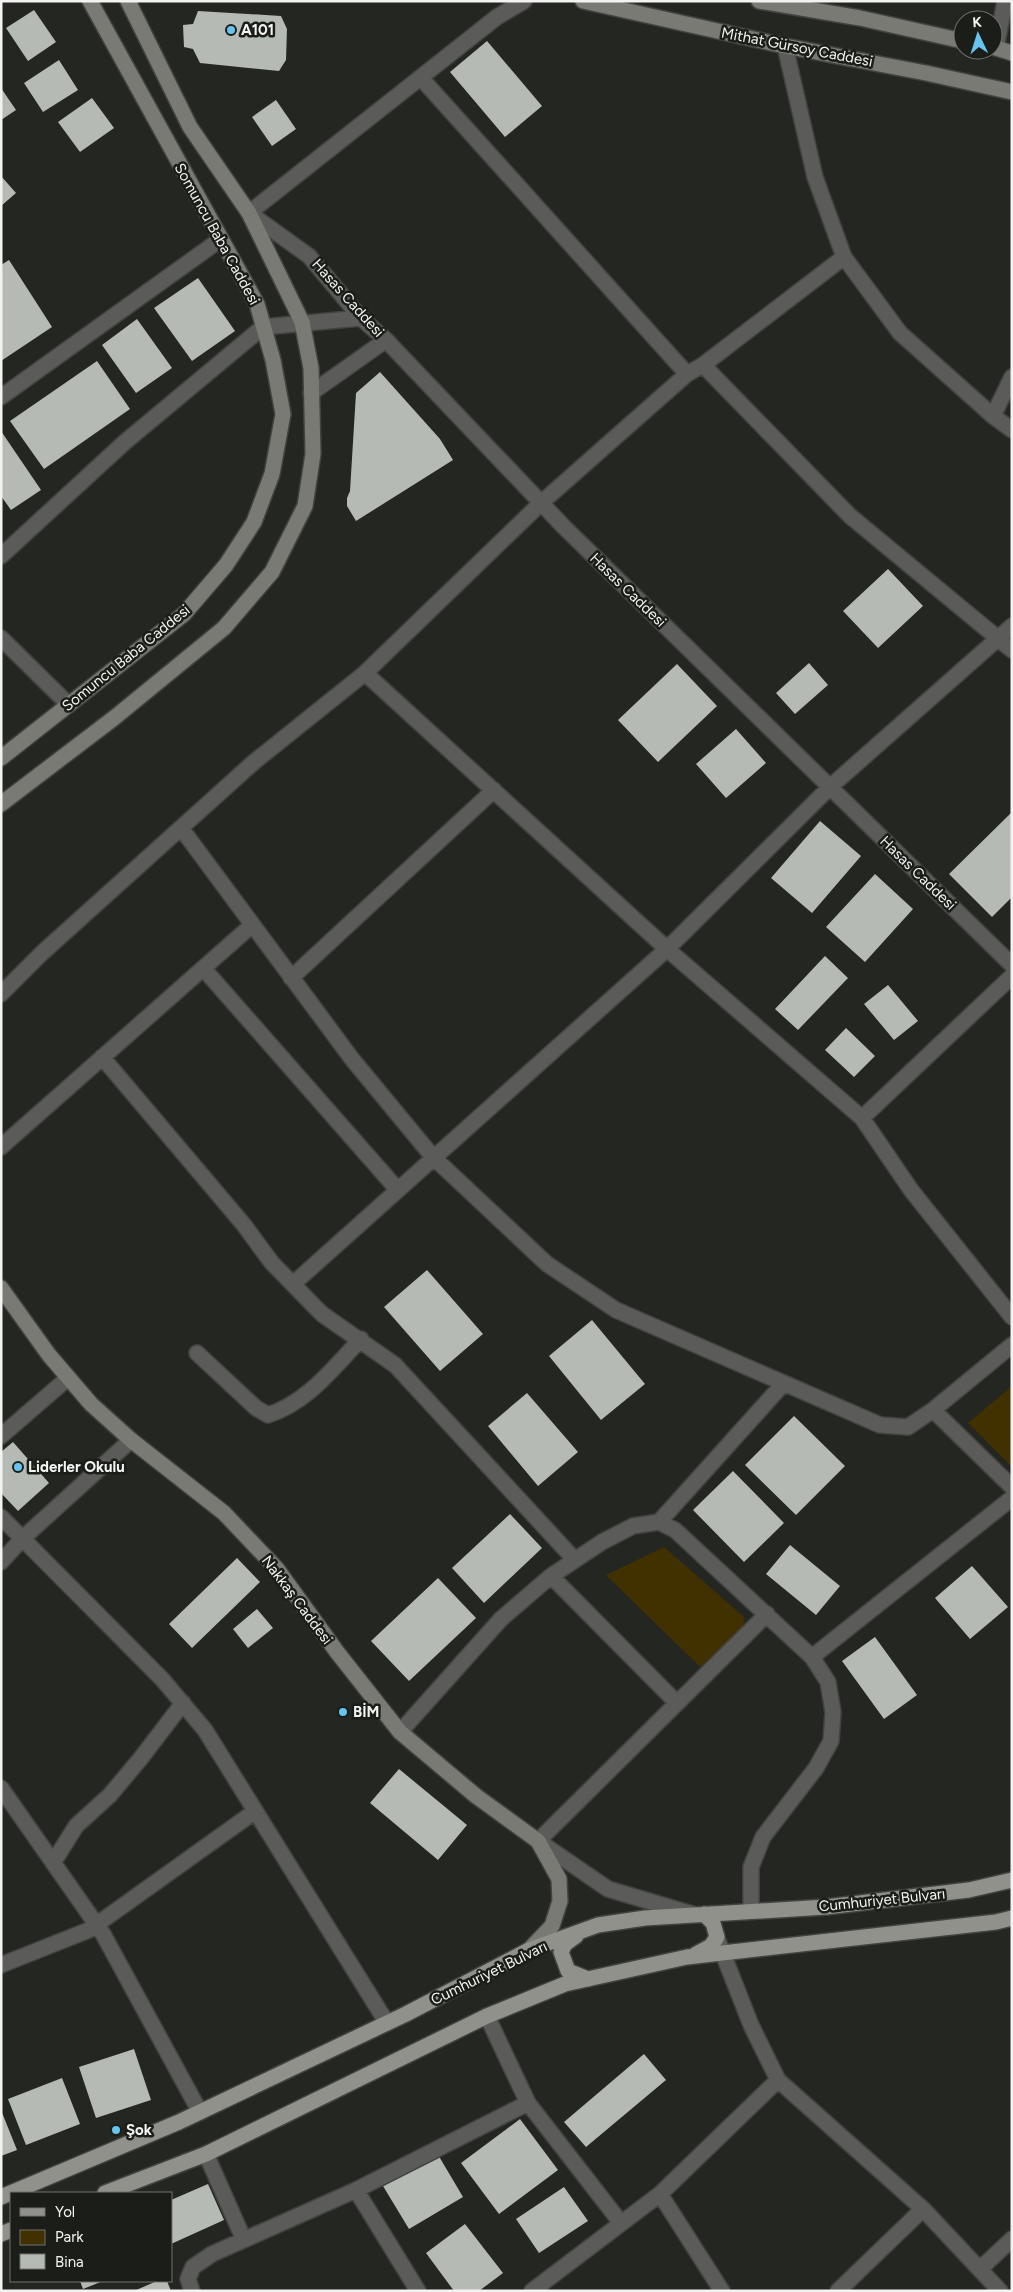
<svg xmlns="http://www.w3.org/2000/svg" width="1013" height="2292" font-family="Figtree,sans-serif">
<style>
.green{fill:#423100}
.building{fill:#b5bab5}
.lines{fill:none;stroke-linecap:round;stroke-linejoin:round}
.street-casing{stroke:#41433e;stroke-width:18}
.secondary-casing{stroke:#41433e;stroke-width:18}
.primary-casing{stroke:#41433e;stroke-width:18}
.street{stroke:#5b5b59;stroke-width:15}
.secondary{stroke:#7a7a75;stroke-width:15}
.primary{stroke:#91918c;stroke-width:15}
.poi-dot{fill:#66c4ef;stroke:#1a1d18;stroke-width:2}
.labels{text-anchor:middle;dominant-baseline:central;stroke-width:5;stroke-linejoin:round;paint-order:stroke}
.poi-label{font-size:15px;font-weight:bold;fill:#f3f4f1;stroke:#1a1d18;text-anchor:start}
.street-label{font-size:15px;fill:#f3f4f1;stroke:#1a1d18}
</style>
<rect width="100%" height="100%" fill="#242621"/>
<!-- green -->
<path class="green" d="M 1012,1386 L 1012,1467 L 968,1423 Z
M 664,1547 L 744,1617 L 743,1627 L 700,1667 L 606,1575 Z"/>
<!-- building -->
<path class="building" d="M 34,10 L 56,42 L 28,61 L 6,28 Z
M 198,11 L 281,16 L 287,29 L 286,60 L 279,71 L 200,63 L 193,49 L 184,47 L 183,25 L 193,24 Z
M 487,41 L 542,106 L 505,137 L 450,72 Z
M 59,60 L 78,90 L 43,112 L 24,83 Z
M 1,88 L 16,110 L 1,120 Z
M 92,98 L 114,128 L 80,152 L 58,122 Z
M 276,100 L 296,129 L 272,146 L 252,117 Z
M 1,176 L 16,193 L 1,206 Z
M 9,260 L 52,327 L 1,361 L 1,265 Z
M 198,278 L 235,331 L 192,361 L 154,308 Z
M 137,319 L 172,368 L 136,393 L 102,345 Z
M 97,361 L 130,409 L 44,469 L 10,421 Z
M 380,372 L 440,439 L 453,460 L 356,521 L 347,506 L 347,498 L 350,491 L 356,393 Z
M 1,431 L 41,490 L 11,510 L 1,496 Z
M 888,569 L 923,606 L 878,648 L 843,611 Z
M 809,663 L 828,685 L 795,714 L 776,693 Z
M 677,664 L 717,706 L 658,762 L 618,720 Z
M 736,729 L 766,763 L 726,798 L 696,764 Z
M 1012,812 L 1012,897 L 992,917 L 949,874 Z
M 820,821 L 861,856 L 812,913 L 771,878 Z
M 875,874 L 913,909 L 865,962 L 826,927 Z
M 825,956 L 848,978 L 798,1030 L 775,1009 Z
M 888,985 L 918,1021 L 894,1040 L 864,1004 Z
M 846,1028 L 875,1056 L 854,1077 L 825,1050 Z
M 427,1270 L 483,1334 L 440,1371 L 384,1307 Z
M 592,1320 L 645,1384 L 601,1420 L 549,1356 Z
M 527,1393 L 578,1452 L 538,1486 L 488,1426 Z
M 794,1416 L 845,1466 L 796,1515 L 745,1465 Z
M 13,1442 L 49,1483 L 18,1511 L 1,1493 L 1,1452 Z
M 733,1471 L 784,1523 L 744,1562 L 693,1510 Z
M 510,1514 L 542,1548 L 484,1603 L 452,1568 Z
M 790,1545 L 840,1586 L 816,1615 L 766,1574 Z
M 237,1558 L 260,1582 L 192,1648 L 169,1624 Z
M 972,1566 L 1008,1607 L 970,1639 L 935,1598 Z
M 438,1578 L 476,1618 L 409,1681 L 371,1641 Z
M 257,1609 L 273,1628 L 248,1648 L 233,1629 Z
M 875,1637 L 917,1695 L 884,1719 L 842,1661 Z
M 399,1769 L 467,1825 L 438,1860 L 370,1803 Z
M 134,2049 L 151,2100 L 96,2118 L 79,2067 Z
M 644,2054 L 666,2080 L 586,2147 L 564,2122 Z
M 62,2078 L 80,2124 L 26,2145 L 8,2099 Z
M 1,2110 L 17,2150 L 1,2156 Z
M 520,2119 L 558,2170 L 499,2214 L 461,2163 Z
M 437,2153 L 463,2197 L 409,2229 L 383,2186 Z
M 208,2184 L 224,2220 L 171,2244 L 171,2200 Z
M 564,2187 L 588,2221 L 539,2253 L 516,2219 Z
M 465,2224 L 503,2273 L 479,2291 L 454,2291 L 426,2253 Z
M 80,2281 L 103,2281 L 83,2289 Z
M 157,2281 L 167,2281 L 171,2291 L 134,2291 Z"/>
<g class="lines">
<defs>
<path id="street" d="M 524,1 L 497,17 L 249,213 L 309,256 L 361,318 L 386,340 L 564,527 L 1012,965
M 785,46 L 815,177 L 844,257 L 900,333 L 993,416 L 1012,430
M 996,48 L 1005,1
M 421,78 L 687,374
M 703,365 L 850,516 L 1012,650
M 311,393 L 386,340
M 1,397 L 221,239
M 993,416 L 1012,377
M 1,556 L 125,442 L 263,327 L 361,318
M 1,638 L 69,705
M 365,673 L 667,949 L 862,1118 L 911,1190 L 1012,1317
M 181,828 L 352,1059 L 433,1157 L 547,1264 L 616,1310 L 880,1425 L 908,1427 L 933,1410 L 1012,1345
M 203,968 L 397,1189
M 291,978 L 494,790
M 1,994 L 42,953 L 254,762 L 365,673 L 541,503 L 687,374 L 703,365 L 844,257
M 102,1057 L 244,1225 L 272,1263 L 322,1314 L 395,1365 L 575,1560
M 862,1118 L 1012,976
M 1,1147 L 252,925
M 293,1284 L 667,949 L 830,787 L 1012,626
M 197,1353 L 256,1408 L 268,1415 C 307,1403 334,1367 361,1339
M 933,1410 L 1012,1487
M 1,1436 L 68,1378
M 1,1517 L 162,1679 L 205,1730 L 387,2023
M 659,1522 L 784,1383
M 1,1562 L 23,1538 L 131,1440
M 551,1576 L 676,1702
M 812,1657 L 1012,1498
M 400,1732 L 501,1619 L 551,1576 L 602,1542 L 633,1526 L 659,1522 L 675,1530 L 812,1657 L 828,1682 L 833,1712 L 831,1741 L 816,1768 L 763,1837 L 751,1867 L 751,1911
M 1,1788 L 103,1934 L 200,2112
M 53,1863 L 76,1826 L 110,1795 L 141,1758 L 183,1703
M 692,1914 L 608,1889 L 538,1841 L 767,1614
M 718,1941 L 751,2025 L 778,2080 L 923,2209 L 1000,2291
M 1,1965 L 89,1930 L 254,1812
M 487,2016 L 528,2103 L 621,2223
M 206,2154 L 244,2240
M 356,2190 L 418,2291
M 660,2194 L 722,2291
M 980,2269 L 1012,2239
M 192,2291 L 188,2279 L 193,2267 L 212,2254 L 356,2190 L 528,2103
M 532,2291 L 660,2194 L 778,2080
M 838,2291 L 923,2209"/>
<path id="secondary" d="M 583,1 L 785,46 L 926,73 L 1012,92
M 759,1 L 860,18 L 963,41
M 993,47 L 1012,53
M 1,758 L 184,614 L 226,565 L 254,522 L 272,474 L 283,414 L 273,360 L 257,304 L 90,1
M 1,804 L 114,718 L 224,628 L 272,572 L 305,506 L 313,454 L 311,368 L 302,322 L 249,213 L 190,127 L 128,1
M 1,1288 L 49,1355 L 91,1404 L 131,1440 L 224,1513 L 277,1569 L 337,1652 L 400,1732 L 476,1796 L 538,1841 L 559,1879 L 560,1901 L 552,1926 L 529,1950"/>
<path id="primary" d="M 576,1936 L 565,1944 L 561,1952 L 568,1971 L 588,1979
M 696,1954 L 711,1946 L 717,1937 L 713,1923 L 704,1914
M 105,2193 L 206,2154 L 487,2016 L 565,1984 L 687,1957 L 996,1922 L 1012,1918
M 1,2197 L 179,2122 L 406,2014 L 529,1950 L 598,1925 L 645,1918 L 826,1907 L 969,1890 L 1012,1880
M 1,2234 L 11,2230"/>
</defs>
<!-- street casing -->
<use href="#street" class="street-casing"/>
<!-- secondary casing -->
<use href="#secondary" class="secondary-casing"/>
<!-- primary casing -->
<use href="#primary" class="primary-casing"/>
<!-- street -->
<use href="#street" class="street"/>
<!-- secondary -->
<use href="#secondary" class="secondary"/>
<!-- primary -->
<use href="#primary" class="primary"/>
</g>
<!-- markers -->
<g class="poi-dot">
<circle cx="231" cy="30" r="5"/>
<circle cx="18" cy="1467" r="5"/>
<circle cx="343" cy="1712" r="5"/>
<circle cx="116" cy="2130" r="5"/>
</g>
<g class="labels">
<!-- poi labels -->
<g class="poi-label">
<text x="241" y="30">A101</text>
<text x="28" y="1467">Liderler Okulu</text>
<text x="353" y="1712">BİM</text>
<text x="126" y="2130">Şok</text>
</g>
<!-- street labels -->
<g class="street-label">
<text transform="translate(797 47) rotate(11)">Mithat Gürsoy Caddesi</text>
<text transform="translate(217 234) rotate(61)">Somuncu Baba Caddesi</text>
<text transform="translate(348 298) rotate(48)">Hasas Caddesi</text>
<text transform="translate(628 590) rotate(44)">Hasas Caddesi</text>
<text transform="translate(126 658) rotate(-39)">Somuncu Baba Caddesi</text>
<text transform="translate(918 873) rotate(44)">Hasas Caddesi</text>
<text transform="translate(297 1600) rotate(53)">Nakkaş Caddesi</text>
<text transform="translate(882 1900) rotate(-6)">Cumhuriyet Bulvarı</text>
<text transform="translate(489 1973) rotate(-26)">Cumhuriyet Bulvarı</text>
</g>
</g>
<!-- border -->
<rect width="1013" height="2292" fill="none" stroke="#f3f4f1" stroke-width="5"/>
<!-- legend -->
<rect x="10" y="2192" width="162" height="90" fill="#1a1d18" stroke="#71736f"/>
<rect x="20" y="2208" width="25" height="8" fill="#91918c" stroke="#71736f"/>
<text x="55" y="2217" font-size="15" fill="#f3f4f1">Yol</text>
<rect x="20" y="2230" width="25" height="15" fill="#423100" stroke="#71736f"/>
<text x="55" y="2242" font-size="15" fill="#f3f4f1">Park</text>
<rect x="20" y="2254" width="25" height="15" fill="#b5bab5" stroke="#71736f"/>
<text x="55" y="2267" font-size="15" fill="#f3f4f1">Bina</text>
<!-- north arrow -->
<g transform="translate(978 35) rotate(356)"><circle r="24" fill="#1a1d18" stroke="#71736f"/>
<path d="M0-4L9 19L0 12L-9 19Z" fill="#66c4ef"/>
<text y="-8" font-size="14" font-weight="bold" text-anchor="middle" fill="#f3f4f1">K</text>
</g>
</svg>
